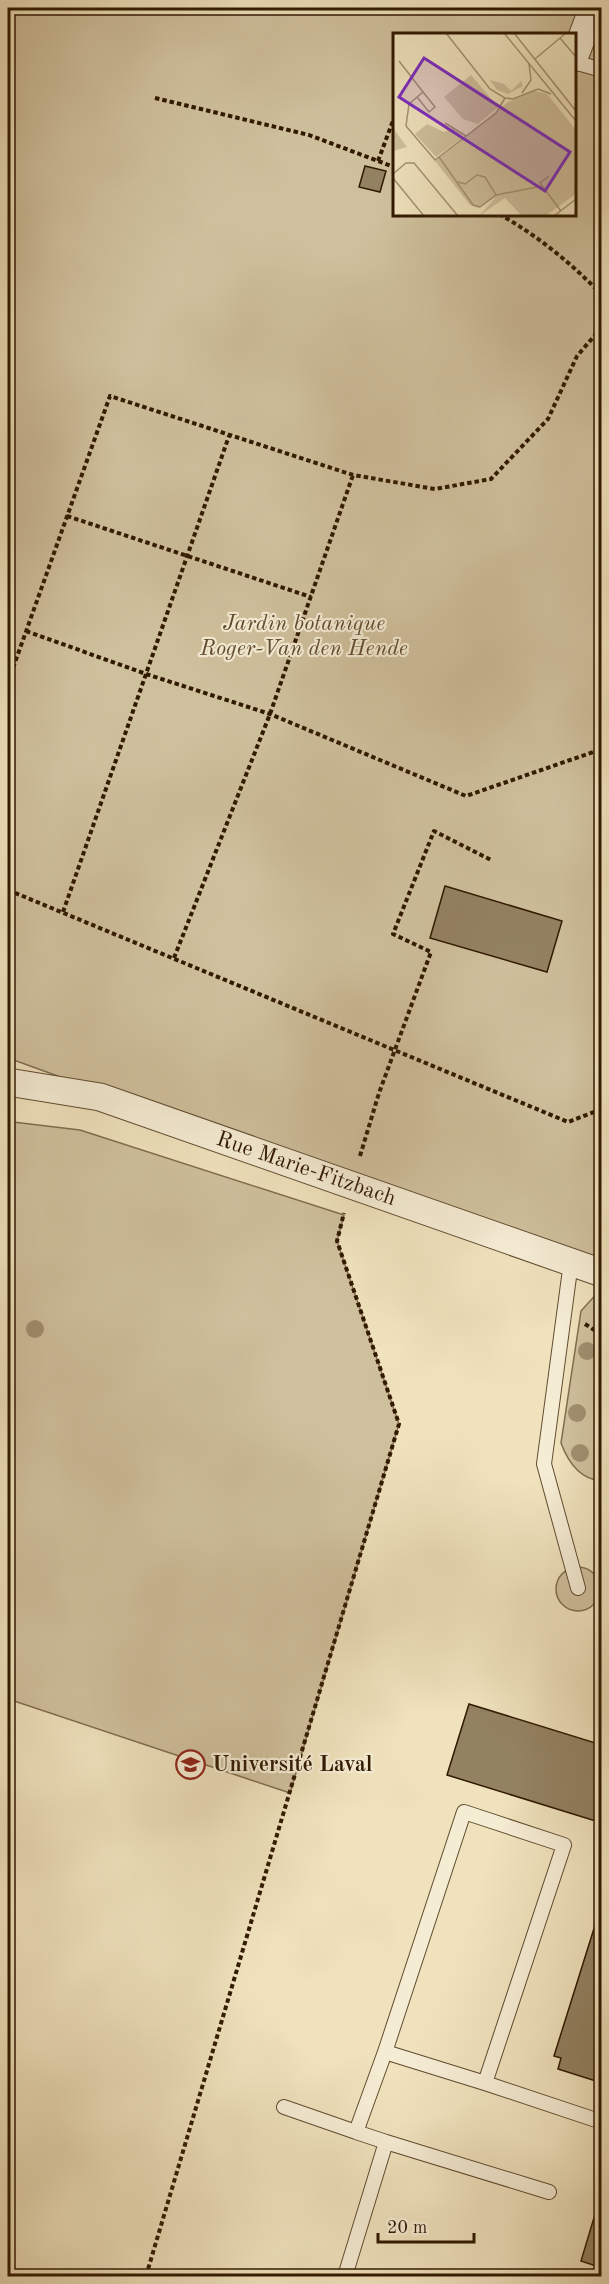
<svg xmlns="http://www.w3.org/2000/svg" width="609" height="2284" font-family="'Old Standard TT',serif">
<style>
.green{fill:#cfc09d;stroke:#806c4e;stroke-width:1.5;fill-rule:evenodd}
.building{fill:#938262;stroke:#301900;stroke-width:1.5}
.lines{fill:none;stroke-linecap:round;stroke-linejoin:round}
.lane-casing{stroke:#604b2f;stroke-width:16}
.street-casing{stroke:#604b2f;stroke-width:29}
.path{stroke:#301900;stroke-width:4;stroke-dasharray:4.5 3;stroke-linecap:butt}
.lane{stroke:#f5ecd4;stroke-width:14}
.street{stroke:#f5ecd4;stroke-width:27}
.tree{fill:#a08f6f}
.labels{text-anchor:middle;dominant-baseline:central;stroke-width:4.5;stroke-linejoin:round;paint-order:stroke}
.park-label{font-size:22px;font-style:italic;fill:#604b2f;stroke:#f5ecd4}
.street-label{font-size:22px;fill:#301900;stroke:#f5ecd4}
.poi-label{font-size:22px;font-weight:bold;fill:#301900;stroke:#f5ecd4;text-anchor:start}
.inset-road{fill:none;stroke:#a39271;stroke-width:1.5}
.view{fill:#7b2cbf;fill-opacity:0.15;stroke:#7b2cbf;stroke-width:3}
.inset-edge{fill:none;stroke:#301900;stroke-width:3}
</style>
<rect width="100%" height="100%" fill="#efe2bd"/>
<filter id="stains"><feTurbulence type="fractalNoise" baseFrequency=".00333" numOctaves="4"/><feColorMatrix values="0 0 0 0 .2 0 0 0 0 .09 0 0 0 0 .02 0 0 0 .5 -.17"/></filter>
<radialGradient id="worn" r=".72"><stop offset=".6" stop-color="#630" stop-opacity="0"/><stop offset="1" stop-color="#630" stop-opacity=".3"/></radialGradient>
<!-- green -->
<path class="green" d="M 8,8 L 601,8 L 601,1273 L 8,1058 ZM 394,34 L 574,34 L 574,214 L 394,214 Z
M 13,1122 L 80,1130 L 344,1215 L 337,1241 L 399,1424 L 290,1793 L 8,1699 L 8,1141 Z
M 599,1291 L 602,1292 L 601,1481 C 580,1479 568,1462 561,1443 L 581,1311 Z
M556 1589a22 22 0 1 1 44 0a22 22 0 1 1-44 0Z"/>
<!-- building -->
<path class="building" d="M 365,166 L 386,171 L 380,192 L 359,187 Z
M 445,886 L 562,921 L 547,972 L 430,938 Z
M 469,1704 L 602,1745 L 602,1823 L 447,1775 Z
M 602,1903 L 602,2083 L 558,2069 L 561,2058 L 554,2056 Z
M 599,2201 L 602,2202 L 602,2268 L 581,2261 Z"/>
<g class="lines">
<defs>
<path id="lane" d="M 574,62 L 602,70
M 571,1262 L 544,1464 L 578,1588
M 385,2052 L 464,1812 L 564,1845 L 485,2083
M 284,2107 L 356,2132
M 386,2142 L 549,2192
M 345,2276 L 386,2142 L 356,2132 L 385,2052 L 485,2083 L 602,2122"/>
<path id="street" d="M 574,58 L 593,8
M 8,1082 L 100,1097 L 602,1273"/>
</defs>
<!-- lane casing -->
<use href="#lane" class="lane-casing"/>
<!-- street casing -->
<use href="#street" class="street-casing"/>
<!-- path -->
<path class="path" d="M 155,98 L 309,135 L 394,167
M 378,161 L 394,118
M 499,214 C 538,236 571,263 602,295
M 67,516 L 311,597
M 26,631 L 146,674 L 270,714 L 466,796 L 602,749
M 8,682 L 110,396 L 353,475 L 435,489 L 491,479 L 548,419 L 577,356 L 602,327
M 8,890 L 568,1122 L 602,1109
M 63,912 L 229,436
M 174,958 L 270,714 L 353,475
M 360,1156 L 379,1093 L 431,952 L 393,934 L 434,831 L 491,860
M 585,1324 L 602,1335
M 146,2276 L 399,1424 L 337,1241 L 344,1213"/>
<!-- lane -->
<use href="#lane" class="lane"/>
<!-- street -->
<use href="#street" class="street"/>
</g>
<!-- trees -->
<g class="tree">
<circle cx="35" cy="1329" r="9"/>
<circle cx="587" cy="1351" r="9"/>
<circle cx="577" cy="1413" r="9"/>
<circle cx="580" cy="1453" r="9"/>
</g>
<!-- icons -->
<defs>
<symbol id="university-ring" viewBox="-11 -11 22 22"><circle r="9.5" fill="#f5ecd4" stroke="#8f2418" stroke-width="1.5"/><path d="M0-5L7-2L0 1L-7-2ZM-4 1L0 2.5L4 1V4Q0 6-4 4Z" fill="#8f2418"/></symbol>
</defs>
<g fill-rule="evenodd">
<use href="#university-ring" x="174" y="1748" width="33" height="33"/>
</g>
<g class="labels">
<!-- park labels -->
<g class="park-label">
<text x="304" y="624">Jardin botanique<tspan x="304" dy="25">Roger-Van den Hende</tspan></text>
</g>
<!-- street labels -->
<g class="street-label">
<text transform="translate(306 1169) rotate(19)">Rue Marie-Fitzbach</text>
</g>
<!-- poi labels -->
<g class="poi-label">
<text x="212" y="1765">Université Laval</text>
</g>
</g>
<!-- overview -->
<g transform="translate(393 33)">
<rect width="183" height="183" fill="#efe2bd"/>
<path d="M 78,42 L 105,74 L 85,91 L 70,86 L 51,64 ZM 97,47 L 111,51 L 118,58 L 128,48 L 130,53 L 115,61 L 104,57 ZM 142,58 L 154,61 L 183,97 L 183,161 L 152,183 L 129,183 L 112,165 L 86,183 L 103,164 L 86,175 L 77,172 L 42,128 L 115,69 ZM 34,91 L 51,99 L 60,95 L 70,104 L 43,124 L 22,101 ZM 0,95 L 14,114 L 0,118 Z" fill="#cfc09d"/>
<path class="inset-road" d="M 111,0 L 183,88M 121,0 L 183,78M 167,5 L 183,24M 142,26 L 173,0M 6,28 L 30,59 L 16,71 L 13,93 L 42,127 L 103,80 L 112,65 L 97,56 L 53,0M 129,60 L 138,47 L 136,31M 24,64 L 36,79 L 42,74 L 30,59M 112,65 L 120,66 L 145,56 L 158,61M 52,90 L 73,103M 46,124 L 80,172 L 87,174 L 103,162 L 149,153M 0,141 L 13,130 L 21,130 L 65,183M 156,143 L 147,150 L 168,178M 0,145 L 31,183M 65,149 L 72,151 L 84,142 L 92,144 L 103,162M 161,183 L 183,166"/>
<path class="view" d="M 31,25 L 177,119 L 152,158 L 6,64 Z"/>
<rect width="183" height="183" class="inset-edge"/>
</g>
<!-- margin -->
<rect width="609" height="2284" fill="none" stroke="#efe2bd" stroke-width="30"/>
<rect x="9" y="9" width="591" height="2266" fill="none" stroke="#301900" stroke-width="3"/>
<rect x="15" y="15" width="579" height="2254" fill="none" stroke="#301900" stroke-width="1.5"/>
<!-- scale -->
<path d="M378 2233v9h96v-9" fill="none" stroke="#301900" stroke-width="3"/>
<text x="387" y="2233" font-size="18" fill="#301900" stroke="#f5ecd4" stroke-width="4.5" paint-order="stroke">20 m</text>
<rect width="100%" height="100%" filter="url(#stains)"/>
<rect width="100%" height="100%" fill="url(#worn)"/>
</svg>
